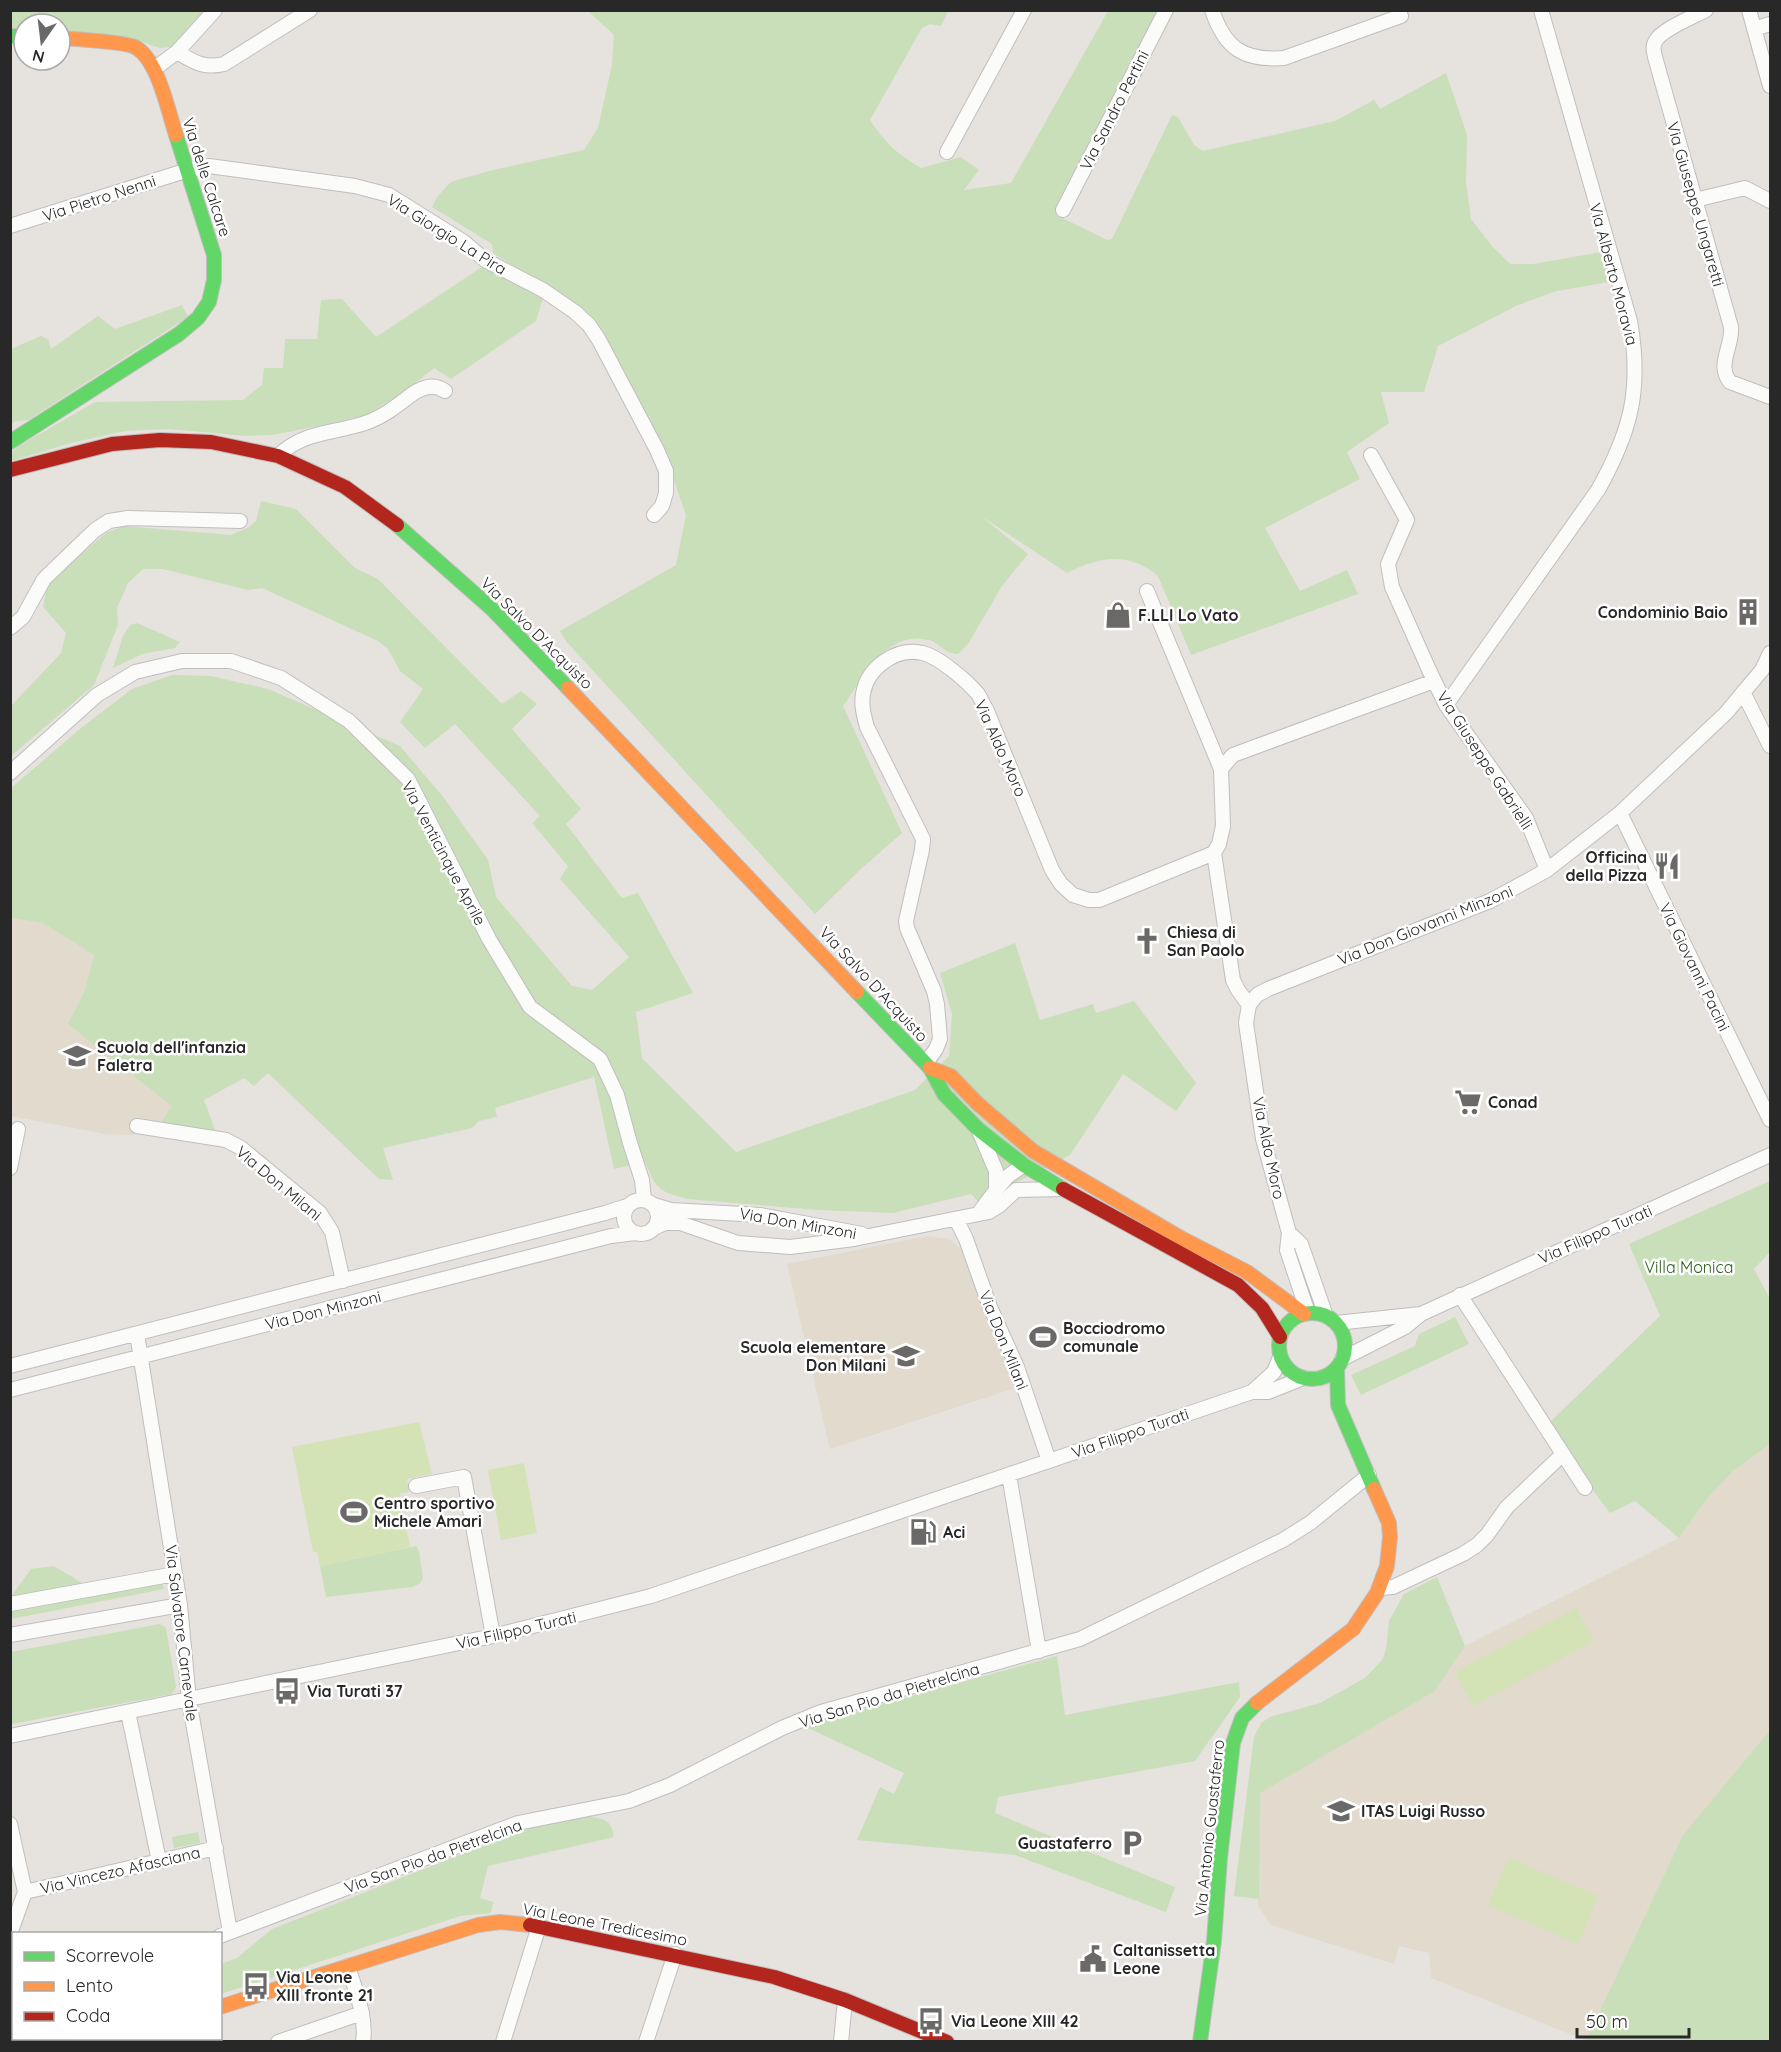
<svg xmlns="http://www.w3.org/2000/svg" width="1781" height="2052" font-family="Quicksand,sans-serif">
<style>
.education{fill:#e1dacd}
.green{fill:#c9dfb9}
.pitch{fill:#d4e3b6}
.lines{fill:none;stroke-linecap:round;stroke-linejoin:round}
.street-casing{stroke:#c0bebf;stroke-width:16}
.fast-casing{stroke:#c0bebf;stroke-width:16}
.slow-casing{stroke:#c0bebf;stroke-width:16}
.jam-casing{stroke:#c0bebf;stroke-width:16}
.street{stroke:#fbfbfa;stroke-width:14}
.fast{stroke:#63d668;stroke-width:14}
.slow{stroke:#ff974d;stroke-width:14}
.jam{stroke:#b3261e;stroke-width:14}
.labels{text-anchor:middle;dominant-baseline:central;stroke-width:5;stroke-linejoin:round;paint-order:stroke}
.street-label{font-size:16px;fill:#282828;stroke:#fff}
.poi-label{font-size:16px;font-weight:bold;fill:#282828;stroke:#fff;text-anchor:start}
.park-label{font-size:16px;fill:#2d601e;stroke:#fff}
</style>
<rect width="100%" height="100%" fill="#e6e2de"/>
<!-- education -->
<path class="education" d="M 10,918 L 43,923 L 94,955 L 84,992 L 69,1024 L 173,1106 L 159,1125 L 135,1120 L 134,1135 L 105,1134 L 11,1116 Z
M 928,1236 L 949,1239 L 965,1253 L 1015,1388 L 830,1449 L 787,1264 Z
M 1770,1444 L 1770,1730 L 1683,1835 L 1587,2041 L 1431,1978 L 1429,1953 L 1399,1946 L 1394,1964 L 1271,1925 L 1258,1906 L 1259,1793 L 1435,1691 L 1465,1646 L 1679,1538 L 1709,1496 L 1733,1471 Z"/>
<!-- green -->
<path class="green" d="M 10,11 L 205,11 L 185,34 L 171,47 L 160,48 L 128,37 L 60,31 L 60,24 L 24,24 L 24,29 L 11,28 Z
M 588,11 L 948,11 L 941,26 L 930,24 L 922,28 L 870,120 C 886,144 896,153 921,168 L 961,157 L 979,170 L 964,190 L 1011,183 L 1108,11 L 1158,11 L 1056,208 L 1056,215 L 1107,240 L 1112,239 L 1172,115 L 1178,117 L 1194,145 L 1203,151 L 1335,121 L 1374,100 L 1380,109 L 1446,73 L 1467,135 L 1466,182 L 1471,219 L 1492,246 L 1510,264 L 1533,264 L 1602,252 L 1609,282 L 1557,291 L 1518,305 L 1438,346 L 1424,392 L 1381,392 L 1389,423 L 1347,452 L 1360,479 L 1265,528 L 1300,591 L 1347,570 L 1358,594 L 1191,655 L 1158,576 C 1128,551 1099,557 1067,573 L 981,516 L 1028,554 L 1002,586 L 968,644 L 958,654 C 942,653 942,644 929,640 C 887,629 863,678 843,706 L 902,833 L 861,869 L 815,914 L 566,641 L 560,631 L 676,565 L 686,515 L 672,475 L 600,329 C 587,315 574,302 558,292 C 536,278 514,267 493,253 L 492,244 L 432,207 L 437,197 L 451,182 L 489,171 L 584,150 L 598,128 L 612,65 L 614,35 Z
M 482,267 L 543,298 L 536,321 L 451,379 L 434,368 L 404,392 L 366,415 L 314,427 L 272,435 L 245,436 L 169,429 L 125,431 L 71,443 L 11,461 L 11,453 L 17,447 L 95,402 L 243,400 L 262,385 L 264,368 L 283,368 L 285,339 L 317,339 L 321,300 L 342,299 L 376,337 Z
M 182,305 L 188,317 L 28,420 L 15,421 L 11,424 L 11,349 L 41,336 L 48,339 L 51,349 L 98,316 L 115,329 Z
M 261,501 L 296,509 L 355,568 L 378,579 L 502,704 L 521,691 L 537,704 L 512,729 L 581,809 L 566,824 L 622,898 L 638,893 L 693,993 L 636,1012 L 642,1058 L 736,1152 L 915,1090 L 949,1056 L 952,1014 L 940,973 L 1015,943 L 1040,1020 L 1093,1004 L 1096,1013 L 1134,1001 L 1196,1083 L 1176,1111 L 1123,1074 L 1070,1155 L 978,1202 L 971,1194 L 893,1213 L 816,1210 L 688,1199 C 659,1192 656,1189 645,1162 L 614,1169 L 594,1077 L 495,1108 L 497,1117 L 479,1121 L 472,1128 L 383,1148 L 393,1180 L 379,1179 L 268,1073 L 254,1086 L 244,1078 L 204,1100 L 215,1130 L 209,1132 L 159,1125 L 172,1106 L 68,1024 L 84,992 L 94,955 L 43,923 L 11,918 L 10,789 L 81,728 L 132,689 L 172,675 L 211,676 L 268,689 L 400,746 L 444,798 L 488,860 L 496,897 L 572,986 L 592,990 L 629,957 L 560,879 L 568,866 L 532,823 L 540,816 L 455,724 L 425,748 L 400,722 L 423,689 L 400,671 L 388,649 L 378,641 L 262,588 L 248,590 L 163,569 L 143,569 L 128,583 L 117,608 L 118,625 L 94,685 L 11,756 L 11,706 L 61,653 L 66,633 L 43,607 L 47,587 L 72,562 L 106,533 L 123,526 L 231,535 L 249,527 L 256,521 Z
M 137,623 L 180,642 L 175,648 L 142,654 L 113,668 L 123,636 L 130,625 Z
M 1770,1181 L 1770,1252 L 1754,1269 L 1770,1299 L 1770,1444 L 1733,1471 L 1709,1496 L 1679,1538 L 1635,1501 L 1610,1513 L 1565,1453 L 1547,1425 L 1660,1316 L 1629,1244 Z
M 1455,1317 L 1469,1344 L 1361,1395 L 1351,1375 L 1415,1346 L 1419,1334 Z
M 416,1546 L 419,1551 L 423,1579 L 419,1584 L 412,1587 L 326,1597 L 320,1566 Z
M 54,1566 L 82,1583 L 81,1585 L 14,1597 L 13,1594 L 31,1569 Z
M 1437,1577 L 1465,1646 L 1435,1691 L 1260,1793 L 1259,1899 L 1234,1896 L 1254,1737 L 1261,1723 L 1270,1717 L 1320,1703 L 1365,1678 L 1383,1659 L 1386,1649 L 1389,1621 L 1404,1594 Z
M 162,1582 L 164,1589 L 11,1619 L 11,1611 Z
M 160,1624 L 166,1628 L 176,1687 L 172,1694 L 11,1724 L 11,1652 Z
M 1057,1656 L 1065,1715 L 1239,1682 L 1240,1697 L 1195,1761 L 998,1797 L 995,1813 L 1175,1887 L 1166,1912 L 1015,1855 L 857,1840 L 880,1787 L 894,1794 L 904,1773 L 808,1728 L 810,1724 Z
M 1770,1730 L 1770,2041 L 1586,2041 L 1683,1835 Z
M 588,1816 C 604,1820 611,1818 614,1837 L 488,1866 L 480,1898 L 493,1902 L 491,1913 L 460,1916 L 221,1994 L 221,1964 L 237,1958 L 272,1929 L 533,1826 Z
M 198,1832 L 200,1843 L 174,1848 L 172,1837 Z"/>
<!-- pitch -->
<path class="pitch" d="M 419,1422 L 432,1474 L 407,1479 L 409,1492 L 400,1493 L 410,1547 L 320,1566 L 317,1552 L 313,1552 L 292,1447 Z
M 524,1463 L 537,1533 L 501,1540 L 488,1470 Z
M 1576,1608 L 1594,1641 L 1473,1706 L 1455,1672 Z
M 1509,1858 L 1598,1896 L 1578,1944 L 1488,1905 Z"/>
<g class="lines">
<defs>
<path id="street" d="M 1212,10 C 1225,49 1244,61 1284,58 L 1401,16
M 1706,10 C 1693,17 1660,30 1655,42 C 1652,47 1654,52 1655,57 L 1731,327 C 1733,346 1716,365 1730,382 L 1770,397
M 1749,10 L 1770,86
M 1754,29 L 1770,24
M 177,52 C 194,62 204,69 224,64 L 310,10
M 154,69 L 177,52 L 215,10
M 947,152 L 1024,10
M 1695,200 L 1745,188 L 1770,201
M 1063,210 L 1166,10
M 10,226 L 188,170 L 209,166 L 355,186 L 389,195 L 464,242 L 485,260 L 543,290 L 575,312 L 589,325 L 599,340 L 657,450 L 666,471 L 666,493 L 662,506 L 654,515
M 1371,455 L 1407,520 L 1388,564 L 1392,587 L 1430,672 L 1446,705 L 1526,818 L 1547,870
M 278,456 C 305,430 335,434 368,422 C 384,416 398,405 411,395 C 422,387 434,383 445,391
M 1147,591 L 1221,769 L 1223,826 L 1219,844 L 1214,853 L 1233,980 L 1238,990 L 1249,1005 L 1246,1023 L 1263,1139 L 1289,1233 L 1287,1250 L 1308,1313
M 10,628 L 23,617 L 44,579 L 95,530 L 109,521 L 128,518 L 240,521
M 1743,692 L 1770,746
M 1446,705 L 1598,490 C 1631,431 1642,389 1630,321 L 1541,10
M 1221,769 L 1233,755 L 1434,681
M 10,773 L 97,695 L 135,672 L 182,661 L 231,661 L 281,678 L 349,721 L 408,779 L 489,939 L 530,1007 L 600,1059 L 617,1095 L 630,1143 L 642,1180 L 644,1199
M 1620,813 L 1770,1120
M 1249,1005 L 1257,995 L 1268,989 L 1490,901 L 1547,870 L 1620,813 L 1726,713 L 1762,670 L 1770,653
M 926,1063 L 936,1049 L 940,1039 L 937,1004 L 934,991 L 907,928 L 906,921 L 922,850 L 923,839 L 867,727 C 864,716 861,705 863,694 C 867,668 896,647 922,653 C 938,656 967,681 978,694 C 981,699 984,705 987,711 L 1052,870 L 1061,884 L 1073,895 L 1089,900 L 1099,900 L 1214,853
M 137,1126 L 226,1140 L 241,1148 L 320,1213 L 332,1232 L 343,1281
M 10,1168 L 18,1129
M 996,1190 L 1008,1176 L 1024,1165
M624 1217a17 17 0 1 1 34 0a17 17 0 1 1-34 0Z
M 654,1205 L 671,1210 L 760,1215 L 862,1234
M 978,1214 L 996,1190 L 996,1171 L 979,1131
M 956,1219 L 966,1239 L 990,1307 L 1017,1367 L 1049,1461
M 656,1227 L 665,1223 L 680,1223 L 738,1243 L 790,1247 L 854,1239 L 989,1212 L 1000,1205 L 1016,1190 L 1063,1189
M 1289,1233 L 1301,1244 L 1326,1316
M 1460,1295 L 1585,1488
M 1336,1323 L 1421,1314
M 137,1334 L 180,1605 L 189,1700 L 230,1932
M 1342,1359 L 1405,1327 L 1421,1314 L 1770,1155
M 10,1366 L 605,1213 L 627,1206
M 10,1390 L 611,1236 L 636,1233
M 1252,1392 L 1274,1372 L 1280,1357
M 1009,1475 L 1039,1651
M 416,1486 L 464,1477 L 493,1636
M 1379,1588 L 1393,1587 L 1463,1554 L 1477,1545 L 1487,1535 L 1507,1507 L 1563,1454
M 10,1604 L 175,1574
M 10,1635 L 180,1605
M 128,1712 L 159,1861
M 10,1736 L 493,1636 L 651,1596 L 1252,1392 L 1268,1392 L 1303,1378
M 10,1824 L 25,1892 L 10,1934
M 25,1892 L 216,1848
M 220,1936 L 518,1823 L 629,1801 L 670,1785 L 782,1728 L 821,1712 L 1080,1639 L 1283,1540 L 1310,1523 L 1369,1475
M 10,1955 L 14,1956
M 348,1966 C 355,1990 367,2017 363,2042
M 26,2042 L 27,2038
M 155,2042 L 156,2038
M 278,2042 L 362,2013
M 503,2042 L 539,1926
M 646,2042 L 675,1954
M 841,2042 L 845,2000"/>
<path id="fast" d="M 10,36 L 24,36
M 10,442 L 179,334 L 198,318 L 209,302 L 214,280 L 214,255 L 176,135
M 397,525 L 492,609 L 568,688
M 857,992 L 930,1068 L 944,1094 L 978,1129 L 1024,1165 L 1063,1189
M1279 1346a33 33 0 1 1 66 0a33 33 0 1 1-66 0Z
M 1337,1368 L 1338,1405 L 1374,1489
M 1200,2042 L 1214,1941 L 1220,1858 L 1233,1743 L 1242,1718 L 1257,1703"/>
<path id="slow" d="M 60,38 C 74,39 126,42 135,47 C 158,59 168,111 176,135
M 568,688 L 857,992
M 930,1068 L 951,1076 L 977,1103 L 1033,1151 L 1179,1237 L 1247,1272 L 1304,1314
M 1257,1703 L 1353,1629 L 1377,1593 L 1387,1566 L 1390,1537 L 1389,1523 L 1374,1489
M 220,2007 L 478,1925 L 500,1922 L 530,1925"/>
<path id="jam" d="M 10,470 L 112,444 L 160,440 L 211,442 L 278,456 L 345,487 L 397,525
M 1063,1189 L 1238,1285 L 1262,1308 L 1280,1337
M 530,1925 L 774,1977 L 845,2000 L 947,2042
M 10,1997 L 14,2000"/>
</defs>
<!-- street casing -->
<use href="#street" class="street-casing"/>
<!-- fast casing -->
<use href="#fast" class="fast-casing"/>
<!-- slow casing -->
<use href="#slow" class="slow-casing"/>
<!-- jam casing -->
<use href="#jam" class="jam-casing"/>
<!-- street -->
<use href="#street" class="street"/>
<!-- fast -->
<use href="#fast" class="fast"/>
<!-- slow -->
<use href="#slow" class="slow"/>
<!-- jam -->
<use href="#jam" class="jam"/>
</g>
<!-- icons -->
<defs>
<symbol id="building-bare" viewBox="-9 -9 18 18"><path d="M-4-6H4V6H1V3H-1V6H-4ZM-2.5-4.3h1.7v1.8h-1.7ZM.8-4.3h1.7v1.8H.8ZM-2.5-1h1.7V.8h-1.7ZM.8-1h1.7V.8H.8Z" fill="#6a6968" stroke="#fff" stroke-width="2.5" paint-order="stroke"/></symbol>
<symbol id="shop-bare" viewBox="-9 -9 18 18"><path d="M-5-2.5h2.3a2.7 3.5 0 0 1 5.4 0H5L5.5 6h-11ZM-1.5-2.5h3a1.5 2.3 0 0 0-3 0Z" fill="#6a6968" stroke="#fff" stroke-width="2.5" paint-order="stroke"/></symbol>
<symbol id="restaurant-bare" viewBox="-9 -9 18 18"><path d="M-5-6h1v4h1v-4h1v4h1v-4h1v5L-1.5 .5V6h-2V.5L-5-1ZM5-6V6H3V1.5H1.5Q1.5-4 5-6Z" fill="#6a6968" stroke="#fff" stroke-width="2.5" paint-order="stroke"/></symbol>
<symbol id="church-bare" viewBox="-9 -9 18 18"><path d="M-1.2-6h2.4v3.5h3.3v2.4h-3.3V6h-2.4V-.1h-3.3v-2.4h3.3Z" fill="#6a6968" stroke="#fff" stroke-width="2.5" paint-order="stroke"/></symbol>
<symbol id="school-bare" viewBox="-9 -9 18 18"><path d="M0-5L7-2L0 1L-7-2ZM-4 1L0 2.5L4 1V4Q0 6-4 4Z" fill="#6a6968" stroke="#fff" stroke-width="2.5" paint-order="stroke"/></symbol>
<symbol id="supermarket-bare" viewBox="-9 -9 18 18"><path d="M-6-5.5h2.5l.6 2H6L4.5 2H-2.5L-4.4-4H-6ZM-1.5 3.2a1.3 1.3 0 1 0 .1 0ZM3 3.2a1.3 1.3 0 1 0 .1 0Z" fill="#6a6968" stroke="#fff" stroke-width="2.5" paint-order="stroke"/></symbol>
<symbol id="stadium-bare" viewBox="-9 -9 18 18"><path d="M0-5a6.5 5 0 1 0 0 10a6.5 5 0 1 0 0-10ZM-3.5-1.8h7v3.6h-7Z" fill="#6a6968" stroke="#fff" stroke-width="2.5" paint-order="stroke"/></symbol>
<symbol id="fuel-bare" viewBox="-9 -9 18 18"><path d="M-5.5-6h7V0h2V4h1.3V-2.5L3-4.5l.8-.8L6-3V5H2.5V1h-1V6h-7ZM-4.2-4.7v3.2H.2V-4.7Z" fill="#6a6968" stroke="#fff" stroke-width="2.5" paint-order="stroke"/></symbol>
<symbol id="bus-bare" viewBox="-9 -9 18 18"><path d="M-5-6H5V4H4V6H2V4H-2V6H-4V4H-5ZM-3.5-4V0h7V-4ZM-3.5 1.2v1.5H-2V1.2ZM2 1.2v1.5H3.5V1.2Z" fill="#6a6968" stroke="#fff" stroke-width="2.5" paint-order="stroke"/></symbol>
<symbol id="parking-bare" viewBox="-9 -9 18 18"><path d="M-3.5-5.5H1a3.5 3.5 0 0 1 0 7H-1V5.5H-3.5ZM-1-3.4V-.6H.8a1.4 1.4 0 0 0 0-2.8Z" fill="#6a6968" stroke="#fff" stroke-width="2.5" paint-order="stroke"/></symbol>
<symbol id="civic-bare" viewBox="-9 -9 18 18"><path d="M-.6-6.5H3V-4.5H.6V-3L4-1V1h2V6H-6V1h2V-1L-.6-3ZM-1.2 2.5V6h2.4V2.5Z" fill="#6a6968" stroke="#fff" stroke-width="2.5" paint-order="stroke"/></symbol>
</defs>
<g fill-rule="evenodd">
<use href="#building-bare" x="1729" y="593" width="38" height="38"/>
<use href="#shop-bare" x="1099" y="596" width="38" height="38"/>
<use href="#restaurant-bare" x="1648" y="847" width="38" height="38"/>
<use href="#church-bare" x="1128" y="922" width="38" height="38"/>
<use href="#school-bare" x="58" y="1037" width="38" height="38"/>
<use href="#supermarket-bare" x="1449" y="1083" width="38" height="38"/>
<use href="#stadium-bare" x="1024" y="1318" width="38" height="38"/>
<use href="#school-bare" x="887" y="1337" width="38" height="38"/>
<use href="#stadium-bare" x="335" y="1493" width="38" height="38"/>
<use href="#fuel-bare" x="904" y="1513" width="38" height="38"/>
<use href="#bus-bare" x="268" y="1672" width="38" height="38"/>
<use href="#school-bare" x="1322" y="1792" width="38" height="38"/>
<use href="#parking-bare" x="1113" y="1824" width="38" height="38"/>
<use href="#civic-bare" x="1074" y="1940" width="38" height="38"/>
<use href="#bus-bare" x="237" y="1967" width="38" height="38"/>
<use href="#bus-bare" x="912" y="2002" width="38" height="38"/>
</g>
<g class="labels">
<!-- street labels -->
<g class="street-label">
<text transform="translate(1114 110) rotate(-63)">Via Sandro Pertini</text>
<text transform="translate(207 177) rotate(72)">Via delle Calcare</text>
<text transform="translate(99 198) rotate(-18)">Via Pietro Nenni</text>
<text transform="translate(1696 204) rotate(74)">Via Giuseppe Ungaretti</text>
<text transform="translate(447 234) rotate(32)">Via Giorgio La Pira</text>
<text transform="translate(1614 274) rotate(75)">Via Alberto Moravia</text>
<text transform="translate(537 633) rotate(45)">Via Salvo D'Acquisto</text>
<text transform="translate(1001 748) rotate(66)">Via Aldo Moro</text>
<text transform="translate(1485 760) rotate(57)">Via Giuseppe Gabrielli</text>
<text transform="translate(444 853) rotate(62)">Via Venticinque Aprile</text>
<text transform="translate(1425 925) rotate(-22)">Via Don Giovanni Minzoni</text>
<text transform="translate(1695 967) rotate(64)">Via Giovanni Pacini</text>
<text transform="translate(874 984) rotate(47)">Via Salvo D'Acquisto</text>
<text transform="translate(1269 1148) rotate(78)">Via Aldo Moro</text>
<text transform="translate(279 1183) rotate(40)">Via Don Milani</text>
<text transform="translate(798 1223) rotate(10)">Via Don Minzoni</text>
<text transform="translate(1595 1234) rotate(-24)">Via Filippo Turati</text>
<text transform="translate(323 1310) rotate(-14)">Via Don Minzoni</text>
<text transform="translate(1004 1340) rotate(68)">Via Don Milani</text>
<text transform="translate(1130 1433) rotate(-19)">Via Filippo Turati</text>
<text transform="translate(516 1630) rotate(-13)">Via Filippo Turati</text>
<text transform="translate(182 1633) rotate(83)">Via Salvatore Carnevale</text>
<text transform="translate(889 1695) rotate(-17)">Via San Pio da Pietrelcina</text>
<text transform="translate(1209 1828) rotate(-84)">Via Antonio Guastaferro</text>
<text transform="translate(433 1856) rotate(-20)">Via San Pio da Pietrelcina</text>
<text transform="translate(120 1870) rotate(-13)">Via Vincezo Afasciana</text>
<text transform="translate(605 1924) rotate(11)">Via Leone Tredicesimo</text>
</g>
<!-- poi labels -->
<g class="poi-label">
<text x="1728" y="612" text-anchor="end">Condominio Baio</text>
<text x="1138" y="615">F.LLI Lo Vato</text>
<text x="1647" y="857" text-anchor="end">Officina<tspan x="1647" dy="18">della Pizza</tspan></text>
<text x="1167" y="932">Chiesa di<tspan x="1167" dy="18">San Paolo</tspan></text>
<text x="97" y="1047">Scuola dell'infanzia<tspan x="97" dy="18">Faletra</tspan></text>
<text x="1488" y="1102">Conad</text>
<text x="1063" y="1328">Bocciodromo<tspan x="1063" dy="18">comunale</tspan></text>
<text x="886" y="1347" text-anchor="end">Scuola elementare<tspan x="886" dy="18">Don Milani</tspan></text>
<text x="374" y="1503">Centro sportivo<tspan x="374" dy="18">Michele Amari</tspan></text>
<text x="943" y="1532">Aci</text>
<text x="307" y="1691">Via Turati 37</text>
<text x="1361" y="1811">ITAS Luigi Russo</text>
<text x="1112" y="1843" text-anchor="end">Guastaferro</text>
<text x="1113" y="1950">Caltanissetta<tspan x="1113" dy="18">Leone</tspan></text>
<text x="276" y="1977">Via Leone<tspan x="276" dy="18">XIII fronte 21</tspan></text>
<text x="951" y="2021">Via Leone XIII 42</text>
</g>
<!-- park labels -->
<g class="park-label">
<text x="1689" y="1267">Villa Monica</text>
</g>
</g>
<!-- border -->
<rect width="1781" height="2052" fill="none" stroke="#282828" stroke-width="24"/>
<!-- legend -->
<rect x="12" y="1932" width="210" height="108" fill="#ffffff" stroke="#a9a9a9" stroke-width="1.5"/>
<rect x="24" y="1952" width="30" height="9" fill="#63d668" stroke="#a9a9a9" stroke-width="1.5"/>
<text x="66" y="1962" font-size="18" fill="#282828">Scorrevole</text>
<rect x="24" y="1982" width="30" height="9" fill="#ff974d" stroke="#a9a9a9" stroke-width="1.5"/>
<text x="66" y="1992" font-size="18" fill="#282828">Lento</text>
<rect x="24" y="2012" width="30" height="9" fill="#b3261e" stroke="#a9a9a9" stroke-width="1.5"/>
<text x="66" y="2022" font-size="18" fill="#282828">Coda</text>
<!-- north arrow -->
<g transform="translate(42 42) rotate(194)"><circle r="28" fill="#ffffff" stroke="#a9a9a9" stroke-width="1.5"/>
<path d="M0-4.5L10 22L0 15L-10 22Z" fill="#6a6968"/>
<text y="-9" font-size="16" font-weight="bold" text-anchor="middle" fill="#282828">N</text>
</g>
<!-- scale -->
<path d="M1577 2028v9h112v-9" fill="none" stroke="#282828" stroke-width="3"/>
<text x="1586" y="2028" font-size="18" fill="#282828" stroke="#ffffff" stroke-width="4.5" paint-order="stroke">50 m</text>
</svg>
